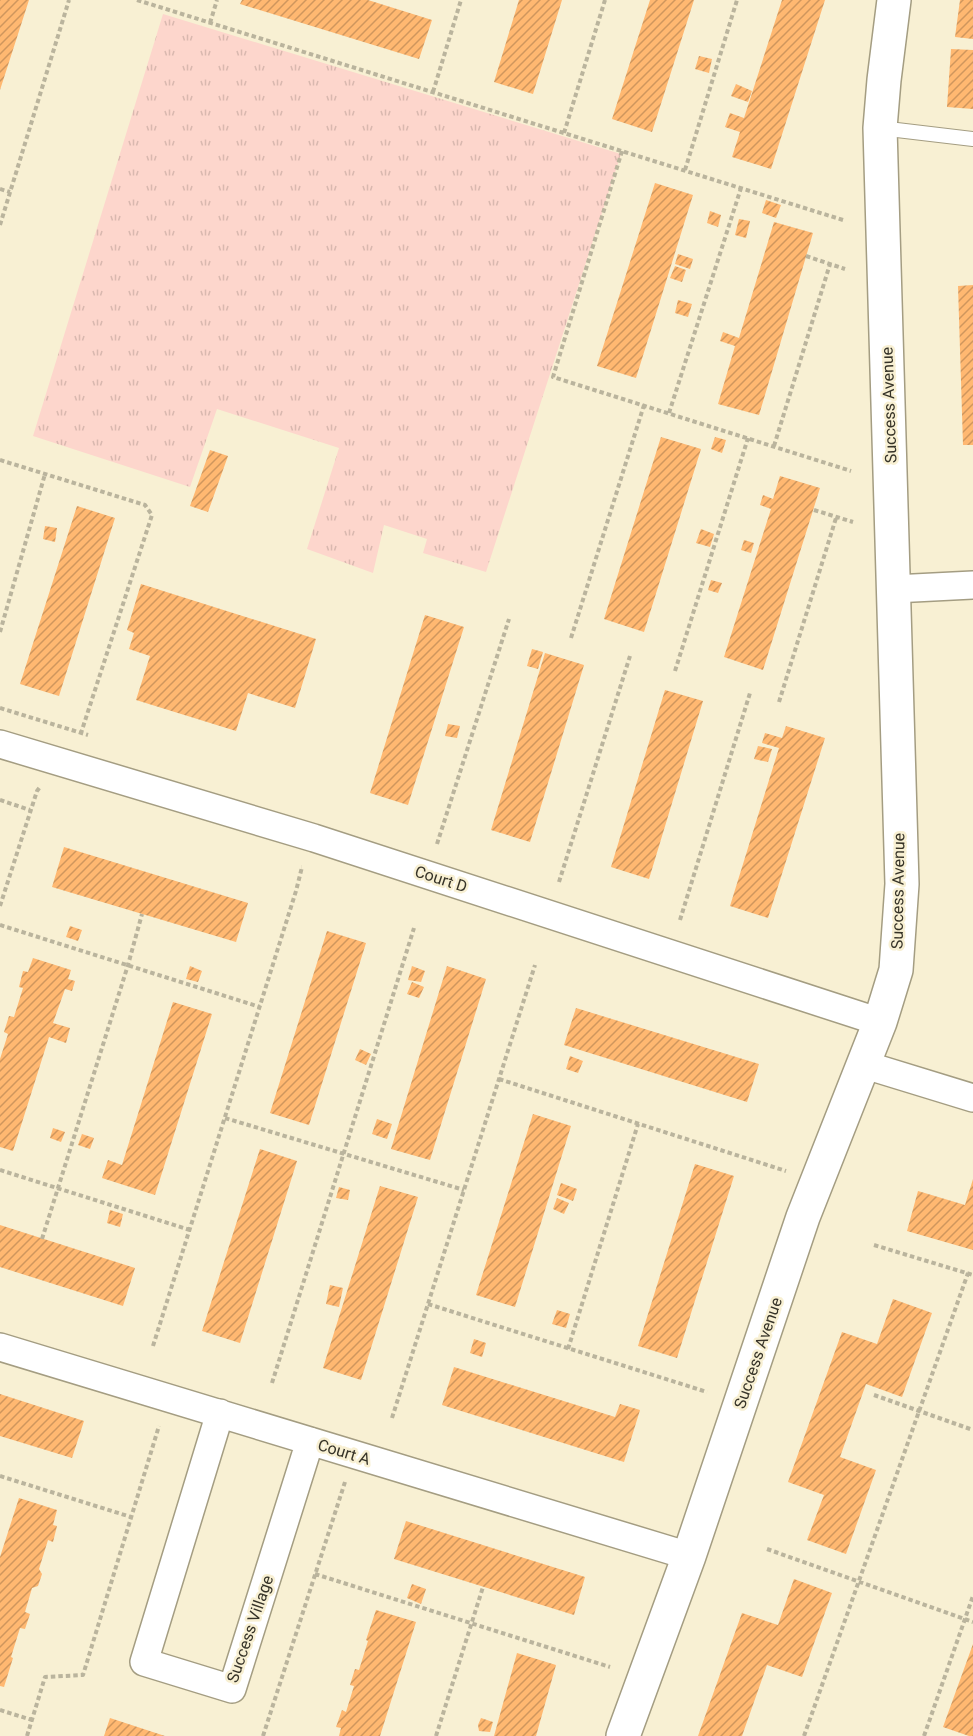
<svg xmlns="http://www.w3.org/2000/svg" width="973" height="1736" font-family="Roboto,sans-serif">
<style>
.grass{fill:url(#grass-tufts)}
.building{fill:url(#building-hatch)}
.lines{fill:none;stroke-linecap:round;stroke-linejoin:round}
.service-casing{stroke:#a49d82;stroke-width:16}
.minor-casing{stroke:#a49d82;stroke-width:30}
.tertiary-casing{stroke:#a49d82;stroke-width:36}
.path{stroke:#bab49d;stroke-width:4;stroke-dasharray:4.5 3;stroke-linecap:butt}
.service{stroke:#fff;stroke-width:14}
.minor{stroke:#fff;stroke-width:27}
.tertiary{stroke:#fff;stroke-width:33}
.labels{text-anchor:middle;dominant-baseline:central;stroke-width:5;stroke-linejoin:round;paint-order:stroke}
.street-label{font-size:16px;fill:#363328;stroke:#f8f0d3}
</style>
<defs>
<pattern id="grass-tufts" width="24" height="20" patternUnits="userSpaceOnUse" patternTransform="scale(1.5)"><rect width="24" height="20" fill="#fdd6cc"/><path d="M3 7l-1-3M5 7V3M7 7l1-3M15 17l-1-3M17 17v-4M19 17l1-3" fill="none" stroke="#d9b8af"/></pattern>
<pattern id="building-hatch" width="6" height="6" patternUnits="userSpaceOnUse" patternTransform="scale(1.5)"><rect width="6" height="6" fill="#ffb871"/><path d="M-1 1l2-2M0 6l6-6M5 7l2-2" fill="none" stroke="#cf965d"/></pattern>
</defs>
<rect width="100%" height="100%" fill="#f8f0d3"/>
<!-- grass -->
<path class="grass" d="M 163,14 L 621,154 L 486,572 L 423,553 L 427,539 L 384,525 L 373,573 L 307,549 L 339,448 L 217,409 L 190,487 L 33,436 Z"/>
<!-- building -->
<path class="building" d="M 0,0 L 29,0 L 0,90 Z
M 242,0 L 368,0 L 432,20 L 419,59 L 240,4 Z
M 519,0 L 562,0 L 533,94 L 494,82 Z
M 650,0 L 694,0 L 652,132 L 612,119 Z
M 782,0 L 825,0 L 771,169 L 732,157 L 740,132 L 725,127 L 730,113 L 744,118 Z
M 960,0 L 973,0 L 973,39 L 955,37 Z
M 951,49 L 973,50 L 973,109 L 947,107 Z
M 699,56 L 712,59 L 709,73 L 695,69 Z
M 736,84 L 752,91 L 748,102 L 731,96 Z
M 655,183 L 693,195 L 636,378 L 597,366 Z
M 766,200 L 781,205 L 776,218 L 762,213 Z
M 710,211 L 721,215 L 718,227 L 707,223 Z
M 739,219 L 750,221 L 746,238 L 735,235 Z
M 774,222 L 813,233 L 759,415 L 718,404 L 735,346 L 720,341 L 723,332 L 739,338 Z
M 678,254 L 693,259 L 690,269 L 675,264 Z
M 675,266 L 686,270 L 682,282 L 670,278 Z
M 973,285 L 973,445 L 963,445 L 958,286 Z
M 678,300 L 692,304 L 688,317 L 675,313 Z
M 661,437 L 701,449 L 644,632 L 604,619 Z
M 715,437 L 726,440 L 722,453 L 711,449 Z
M 210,450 L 228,456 L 208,512 L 190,506 Z
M 780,476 L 820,488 L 763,670 L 724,657 L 771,509 L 760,505 L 763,495 L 773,499 Z
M 77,506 L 115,518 L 59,696 L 20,684 Z
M 45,526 L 57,528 L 55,542 L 43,539 Z
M 701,529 L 714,534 L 710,547 L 696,543 Z
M 744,540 L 754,543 L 751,553 L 741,550 Z
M 711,580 L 722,583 L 718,593 L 708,590 Z
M 141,584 L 316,639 L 295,708 L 248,693 L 236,731 L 136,700 L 150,656 L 129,649 L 134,633 L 127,630 Z
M 425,615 L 464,627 L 408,805 L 370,793 Z
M 532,649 L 543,652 L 538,669 L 527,666 Z
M 545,653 L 584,665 L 530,842 L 491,830 Z
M 665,690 L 703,701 L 649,879 L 611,867 Z
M 448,724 L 460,726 L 457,738 L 445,736 Z
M 786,726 L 825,738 L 768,918 L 730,906 L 779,748 L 762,743 L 765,733 L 782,738 Z
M 758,746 L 772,749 L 768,762 L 754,759 Z
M 64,847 L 248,903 L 236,942 L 52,887 Z
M 70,926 L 82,930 L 78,941 L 66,937 Z
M 327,931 L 366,943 L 309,1125 L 270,1113 Z
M 33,958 L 71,970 L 68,979 L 75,981 L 72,991 L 65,989 L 53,1023 L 70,1028 L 66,1043 L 49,1037 L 13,1151 L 0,1147 L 0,1059 L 8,1034 L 4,1032 L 9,1016 L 14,1017 L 23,988 L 19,987 L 23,971 L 28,972 Z
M 190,966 L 202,971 L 198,982 L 186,979 Z
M 412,966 L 425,971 L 421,982 L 408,980 Z
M 447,966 L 486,979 L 430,1160 L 391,1149 Z
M 412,982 L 424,987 L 419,998 L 407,994 Z
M 173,1002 L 212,1014 L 155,1195 L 102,1178 L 108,1160 L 122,1165 Z
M 576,1008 L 759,1064 L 747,1102 L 564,1045 Z
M 360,1049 L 371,1054 L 366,1065 L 355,1060 Z
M 570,1056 L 583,1061 L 578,1073 L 566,1069 Z
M 533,1114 L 571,1126 L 515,1307 L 476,1295 Z
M 377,1119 L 392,1124 L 387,1139 L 372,1134 Z
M 53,1128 L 65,1132 L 61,1142 L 50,1138 Z
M 82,1134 L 94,1138 L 90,1149 L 78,1145 Z
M 260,1149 L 297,1161 L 240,1343 L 202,1331 Z
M 695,1164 L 734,1176 L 677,1358 L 638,1346 Z
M 973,1179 L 973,1250 L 907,1231 L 918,1191 L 965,1205 Z
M 561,1183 L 577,1189 L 573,1201 L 557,1195 Z
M 380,1186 L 418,1197 L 361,1380 L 323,1368 Z
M 339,1187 L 350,1190 L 348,1200 L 336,1198 Z
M 557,1198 L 569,1203 L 564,1214 L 553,1209 Z
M 110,1210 L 123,1214 L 120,1227 L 107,1223 Z
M 0,1225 L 135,1268 L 123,1306 L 0,1267 Z
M 330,1285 L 343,1288 L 339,1307 L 326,1304 Z
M 893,1299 L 932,1313 L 902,1397 L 866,1384 L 840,1457 L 876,1470 L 846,1554 L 807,1540 L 824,1495 L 788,1482 L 842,1332 L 877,1344 Z
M 557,1310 L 570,1314 L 566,1328 L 552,1324 Z
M 474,1339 L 486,1343 L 482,1357 L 470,1353 Z
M 454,1367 L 615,1417 L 620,1404 L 640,1410 L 624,1462 L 442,1405 Z
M 0,1394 L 84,1421 L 72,1458 L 0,1436 Z
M 19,1498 L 57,1510 L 53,1525 L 57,1526 L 53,1542 L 48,1540 L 39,1569 L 42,1574 L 38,1586 L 32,1588 L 25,1612 L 30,1614 L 25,1629 L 20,1628 L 11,1657 L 13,1658 L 4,1687 L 0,1686 L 0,1557 Z
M 406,1521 L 585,1577 L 574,1615 L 394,1559 Z
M 794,1579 L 832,1593 L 802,1677 L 767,1665 L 742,1736 L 698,1736 L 742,1613 L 778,1625 Z
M 412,1584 L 426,1589 L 421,1604 L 407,1598 Z
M 376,1610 L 416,1622 L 380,1736 L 339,1736 L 341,1728 L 336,1727 L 342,1710 L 346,1712 L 354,1686 L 350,1685 L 355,1669 L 359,1670 L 368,1641 L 366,1640 Z
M 973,1644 L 973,1736 L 969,1736 L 943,1727 Z
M 517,1653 L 556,1665 L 536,1736 L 494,1736 Z
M 110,1718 L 165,1736 L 104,1736 Z
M 481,1718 L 493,1722 L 490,1732 L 479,1731 L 478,1725 Z"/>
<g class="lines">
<defs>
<path id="service" d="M 880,128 L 973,139"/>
<path id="minor" d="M 894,589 L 973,585
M 0,744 L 314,838 L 880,1022
M 862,1064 L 973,1098
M 0,1347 L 689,1556
M 220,1413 L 144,1662 L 232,1689 L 310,1441"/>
<path id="tertiary" d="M 623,1736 L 689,1556 L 803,1217 L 880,1022 L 896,970 L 902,884 L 880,128 L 884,80 L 894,0"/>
</defs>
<!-- service casing -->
<use href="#service" class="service-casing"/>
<!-- minor casing -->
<use href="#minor" class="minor-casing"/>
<!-- tertiary casing -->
<use href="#tertiary" class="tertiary-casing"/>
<!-- path -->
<path class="path" d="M 137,0 L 843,220
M 210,23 L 217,0
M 433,92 L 461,0
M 564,133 L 605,0
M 622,151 L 553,377 L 851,471
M 685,170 L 737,0
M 0,189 L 10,192
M 0,225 L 69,0
M 806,256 L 845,269
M 669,413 L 741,188
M 774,446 L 830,264
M 0,460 L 145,505 L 152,515 L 81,733
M 814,510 L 853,522
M 0,632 L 45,474
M 571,638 L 644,405
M 675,671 L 748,438
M 779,702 L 836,518
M 0,708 L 88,735
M 0,800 L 30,810
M 437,844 L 509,619
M 559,882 L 630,656
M 0,906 L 37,791 L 40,787
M 680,920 L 750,693
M 0,925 L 260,1007
M 499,1079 L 786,1171
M 225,1118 L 464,1190
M 0,1170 L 190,1230
M 42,1239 L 128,965 L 142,914
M 874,1245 L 973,1275
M 428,1304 L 707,1392
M 153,1346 L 296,891 L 302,867 L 301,867
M 568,1349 L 638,1124
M 272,1383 L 414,928
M 874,1395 L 973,1430
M 392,1418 L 535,965
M 0,1476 L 131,1517
M 767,1549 L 973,1622
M 315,1574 L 610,1667
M 0,1710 L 32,1720
M 27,1736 L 45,1677 L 83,1675 L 159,1426
M 263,1736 L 345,1482
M 436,1736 L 483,1587
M 804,1736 L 968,1273
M 924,1736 L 973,1596"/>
<!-- service -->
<use href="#service" class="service"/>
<!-- minor -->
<use href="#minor" class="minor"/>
<!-- tertiary -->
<use href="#tertiary" class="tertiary"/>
</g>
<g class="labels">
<!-- street labels -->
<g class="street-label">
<text transform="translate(889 405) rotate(-92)">Success Avenue</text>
<text transform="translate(441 879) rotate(18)">Court D</text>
<text transform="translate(898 891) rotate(-89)">Success Avenue</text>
<text transform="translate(758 1353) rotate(-71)">Success Avenue</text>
<text transform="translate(344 1452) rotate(17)">Court A</text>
<text transform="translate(250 1629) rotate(-71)">Success Village</text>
</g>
</g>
</svg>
